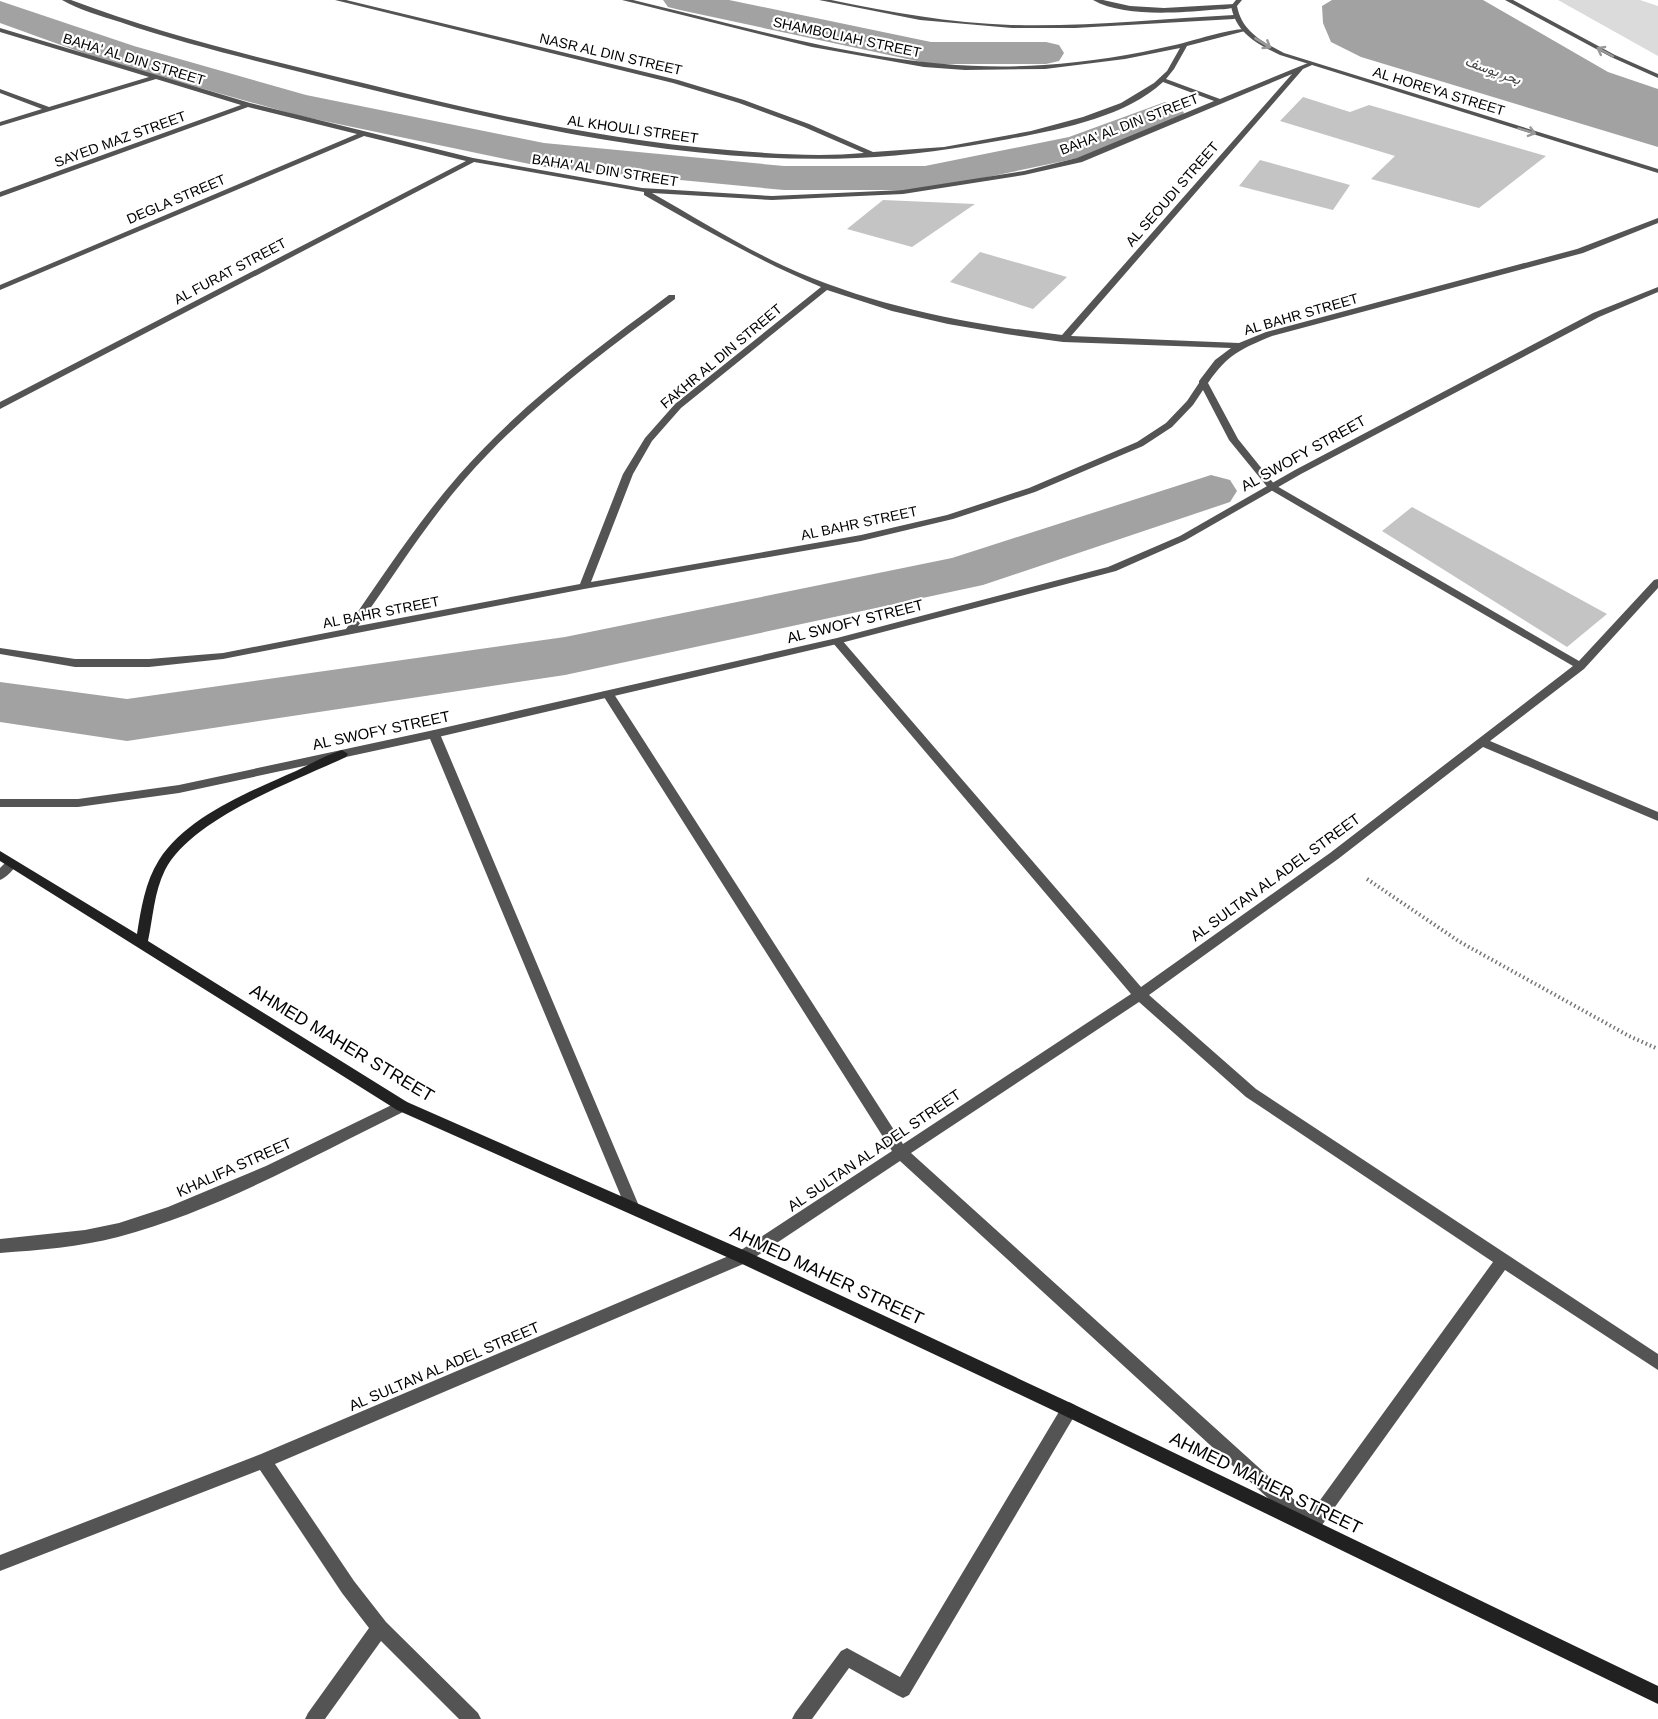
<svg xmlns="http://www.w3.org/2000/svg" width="1658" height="1719" font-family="Arial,Vazirmatn,sans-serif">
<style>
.green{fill:#dbdbdb}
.water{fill:#a2a2a2}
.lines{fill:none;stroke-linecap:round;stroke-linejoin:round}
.canal{fill:#a2a2a2;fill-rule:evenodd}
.building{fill:#c4c4c4}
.path{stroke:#767676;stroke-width:4;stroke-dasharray:1.5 3;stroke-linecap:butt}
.minor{fill:#545454;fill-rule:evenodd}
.tertiary{fill:#545454;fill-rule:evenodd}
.secondary{fill:#212121;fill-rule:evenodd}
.oneway{stroke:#989898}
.labels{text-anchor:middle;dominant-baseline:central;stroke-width:4.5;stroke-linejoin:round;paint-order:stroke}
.far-street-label{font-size:14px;fill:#000;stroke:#fff}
.far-water-label{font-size:14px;font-style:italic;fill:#434343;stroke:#fff}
.street-label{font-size:15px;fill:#000;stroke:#fff}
.near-street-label{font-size:18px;fill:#000;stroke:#fff}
</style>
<rect width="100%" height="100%" fill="#fff"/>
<!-- green -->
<path class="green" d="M 1558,0 L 1640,0 L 1658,6 L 1658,56 Z"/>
<!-- water -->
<path class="water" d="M 1332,0 L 1483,0 L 1608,72 L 1658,89 L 1658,147 L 1361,57 L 1331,42 L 1323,23 L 1322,6 Z"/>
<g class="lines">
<!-- canal -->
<path class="canal" d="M 663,0 L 729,0 L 931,42 L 1046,42 L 1059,45 L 1064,53 L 1059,61 L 1046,64 L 931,64 L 680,10 L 668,7 Z
M 0,1 L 134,46 L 306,95 L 544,143 L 784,166 L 925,166 L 1069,137 L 1165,102 L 1179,105 L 1184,113 L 1179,121 L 1093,155 L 925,190 L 784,190 L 544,167 L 300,116 L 108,62 L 0,23 Z
M 1211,475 L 1230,480 L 1237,491 L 1230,502 L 983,585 L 565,675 L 127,741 L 0,722 L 0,682 L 127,699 L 565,637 L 952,558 Z"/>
</g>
<!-- building -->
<path class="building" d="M 1303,97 L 1350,112 L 1369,105 L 1546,156 L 1479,208 L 1371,179 L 1395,156 L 1280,121 Z
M 1260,160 L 1350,185 L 1333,210 L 1239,186 Z
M 883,200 L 975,204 L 912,247 L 847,229 Z
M 980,252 L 1067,277 L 1033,309 L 950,282 Z
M 1412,507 L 1607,614 L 1567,647 L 1382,531 Z"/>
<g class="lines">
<!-- path -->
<path class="path" d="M 1367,879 L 1460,942 L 1629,1036 L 1658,1049"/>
<!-- minor -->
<path class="minor" d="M 62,0 L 71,0 C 166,36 264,59 363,83 C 483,113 604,140 728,150 C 773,154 820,157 864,153 L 804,127 L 739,103 L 673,83 L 335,0 L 346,0 L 678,80 L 744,100 L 809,124 L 873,152 L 944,147 L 1031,131 L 1083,117 L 1121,103 L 1154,83 L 1167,71 L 1180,48 L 1125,59 L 1045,69 L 965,70 L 924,67 L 812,47 L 622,0 L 633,0 C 768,32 904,75 1044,65 C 1088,62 1132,55 1175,45 C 1193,41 1228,29 1245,29 L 1245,31 L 1187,46 L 1174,69 L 1166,79 L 1220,99 L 1308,63 L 1312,63 L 1312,65 L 1303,69 L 1071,336 L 1239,343 L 1266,332 L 1577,249 L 1658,218 L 1658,223 L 1583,253 L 1272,336 C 1241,349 1228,354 1208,383 L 1238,439 L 1275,485 L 1579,661 L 1654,580 L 1658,579 L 1658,588 L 1584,669 L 1490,741 L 1658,812 L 1658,821 L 1483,747 L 1338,859 L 1149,995 L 1256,1089 L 1658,1354 L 1658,1370 L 1505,1270 L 1317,1532 L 1311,1534 L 1305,1532 L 900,1161 L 748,1262 L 275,1464 L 354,1581 L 386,1622 L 478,1713 L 481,1719 L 459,1719 L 381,1641 L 325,1719 L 305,1719 L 308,1713 L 369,1628 L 342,1593 L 260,1470 L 0,1571 L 0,1555 L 261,1454 L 738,1252 L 892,1151 L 604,697 L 603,694 L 604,691 L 612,691 L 903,1144 L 1131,994 L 833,643 L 832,641 L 833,639 L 841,639 L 1141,987 L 1330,853 L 1573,666 L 1269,489 L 1229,440 L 1203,390 L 1193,405 L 1172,427 L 1143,446 L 1035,492 L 953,519 L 861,541 L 584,589 L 223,659 L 149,667 L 75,667 L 0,654 L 0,648 L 75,659 L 149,659 L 223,653 L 346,629 C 382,577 417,523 459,475 C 520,405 595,350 669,295 L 675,295 L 675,299 C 601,354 526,409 465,479 C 425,525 393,577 358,626 L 580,584 L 623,474 L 645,438 L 675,404 L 821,287 C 759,261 702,228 644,195 L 644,192 L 474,162 L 0,409 L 0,402 L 466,161 L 364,136 L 0,290 L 0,285 L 357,134 L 248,107 L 0,197 L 0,192 L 241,105 L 156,79 L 0,126 L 0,122 L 42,109 L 0,93 L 0,89 L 49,107 L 149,77 L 0,32 L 0,28 L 250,103 L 473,158 L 642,188 L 772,196 L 903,190 L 1024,171 L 1077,158 L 1214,101 L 1163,82 C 1126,117 1058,130 1009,139 C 959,148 908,156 857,158 C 666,166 479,116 296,71 C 237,56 178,42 120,22 C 101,16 79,10 62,0 ZM 1292,74 L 1062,335 C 966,324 872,306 784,266 C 739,245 696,218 652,193 L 772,200 L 903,194 L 1024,175 L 1082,162 ZM 827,290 L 892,311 L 948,324 L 1006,334 L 1063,342 L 1231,348 L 1215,360 L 1199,381 L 1199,383 L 1187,401 L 1166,423 L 1137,442 L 1029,488 L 947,515 L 861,535 L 591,582 L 633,474 L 652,441 L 681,408 ZM 1139,1002 L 1246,1097 L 1493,1262 L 1310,1514 L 911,1153 Z
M 819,0 L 831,0 C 890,12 950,23 1011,25 C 1085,27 1160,19 1234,15 L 1237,17 L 1234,19 L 1075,28 L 1012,28 L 920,20 Z
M 1093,0 L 1103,0 L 1130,6 L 1164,8 L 1234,4 L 1237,6 C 1230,10 1218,9 1210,10 C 1176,13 1123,17 1093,0 Z
M 434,730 L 440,734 L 639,1206 L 637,1211 L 632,1212 L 627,1211 L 625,1206 L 428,734 Z
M 12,859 L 18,863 C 14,869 7,877 0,880 L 0,868 L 8,860 Z
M 402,1100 L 407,1102 L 409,1106 L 407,1110 C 313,1156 219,1210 118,1237 C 79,1247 40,1250 0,1253 L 0,1239 L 85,1230 L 119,1223 L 168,1207 L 266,1166 Z
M 1069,1402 L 1075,1405 L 1077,1410 L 1075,1415 L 909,1695 L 903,1698 L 897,1695 L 849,1668 L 812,1719 L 792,1719 L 795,1713 L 841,1651 L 847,1648 L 900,1677 L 1063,1405 Z"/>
<!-- tertiary -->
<path class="tertiary" d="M 1236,0 L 1242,0 L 1237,6 C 1242,32 1263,42 1284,53 L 1658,169 L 1658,173 L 1280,55 C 1257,44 1236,33 1231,6 Z
M 1505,0 L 1513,0 L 1615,55 L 1658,74 L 1658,78 L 1611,57 Z
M 1658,287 L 1658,292 L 1599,317 L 1301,474 L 1186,540 L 1116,571 L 837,644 L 434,738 L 179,793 L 78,807 L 0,807 L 0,799 L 78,799 L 179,785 L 434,730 L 837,638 L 1108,567 L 1180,536 L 1295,470 L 1593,313 Z"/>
<!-- secondary -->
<path class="secondary" d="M 342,750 L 348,754 L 346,757 C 295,781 192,818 165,870 C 154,892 153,918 148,941 L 407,1102 L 748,1252 L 1075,1405 L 1658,1686 L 1658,1704 L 1063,1415 L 738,1262 L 397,1110 L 0,861 L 0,851 L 137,934 C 141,909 145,882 159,860 C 187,816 251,791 296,771 C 311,764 326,755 342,750 Z"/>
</g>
<!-- one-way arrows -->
<defs><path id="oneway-shaft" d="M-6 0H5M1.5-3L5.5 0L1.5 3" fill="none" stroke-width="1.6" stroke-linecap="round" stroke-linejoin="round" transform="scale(1.5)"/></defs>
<g class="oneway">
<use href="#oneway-shaft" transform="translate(1263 43) rotate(31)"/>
<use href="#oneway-shaft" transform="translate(1605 52) rotate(-152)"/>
<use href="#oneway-shaft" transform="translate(1527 131) rotate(17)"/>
</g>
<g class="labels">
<!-- far-street labels -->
<g class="far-street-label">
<text transform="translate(847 37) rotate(12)">SHAMBOLIAH STREET</text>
<text transform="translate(611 54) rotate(13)">NASR AL DIN STREET</text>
<text transform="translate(134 59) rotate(17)">BAHA' AL DIN STREET</text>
<text transform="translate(1439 91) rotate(17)">AL HOREYA STREET</text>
<text transform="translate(1129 124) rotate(-21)">BAHA' AL DIN STREET</text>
<text transform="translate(633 129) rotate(8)">AL KHOULI STREET</text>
<text transform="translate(120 139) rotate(-20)">SAYED MAZ STREET</text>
<text transform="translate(605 170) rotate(9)">BAHA' AL DIN STREET</text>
<text transform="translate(1172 194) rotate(-49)">AL SEOUDI STREET</text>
<text transform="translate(176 199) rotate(-23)">DEGLA STREET</text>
<text transform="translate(230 271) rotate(-28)">AL FURAT STREET</text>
<text transform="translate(1301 314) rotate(-16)">AL BAHR STREET</text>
<text transform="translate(721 356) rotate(-40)">FAKHR AL DIN STREET</text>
<text transform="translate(859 523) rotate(-12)">AL BAHR STREET</text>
<text transform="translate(381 612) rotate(-11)">AL BAHR STREET</text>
</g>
<!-- far-water labels -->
<g class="far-water-label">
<text transform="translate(1493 70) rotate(20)">بحر يوسف</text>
</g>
<!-- street labels -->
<g class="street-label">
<text transform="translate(1303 453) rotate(-29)">AL SWOFY STREET</text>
<text transform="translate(855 621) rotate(-14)">AL SWOFY STREET</text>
<text transform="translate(381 730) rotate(-12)">AL SWOFY STREET</text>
<text transform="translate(1275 877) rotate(-36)">AL SULTAN AL ADEL STREET</text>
<text transform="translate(874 1150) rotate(-34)">AL SULTAN AL ADEL STREET</text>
<text transform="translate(234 1167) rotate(-24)">KHALIFA STREET</text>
<text transform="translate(444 1366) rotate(-23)">AL SULTAN AL ADEL STREET</text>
</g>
<!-- near-street labels -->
<g class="near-street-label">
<text transform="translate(342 1043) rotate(31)">AHMED MAHER STREET</text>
<text transform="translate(827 1275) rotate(25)">AHMED MAHER STREET</text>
<text transform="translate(1266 1483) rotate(26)">AHMED MAHER STREET</text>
</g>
</g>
</svg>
